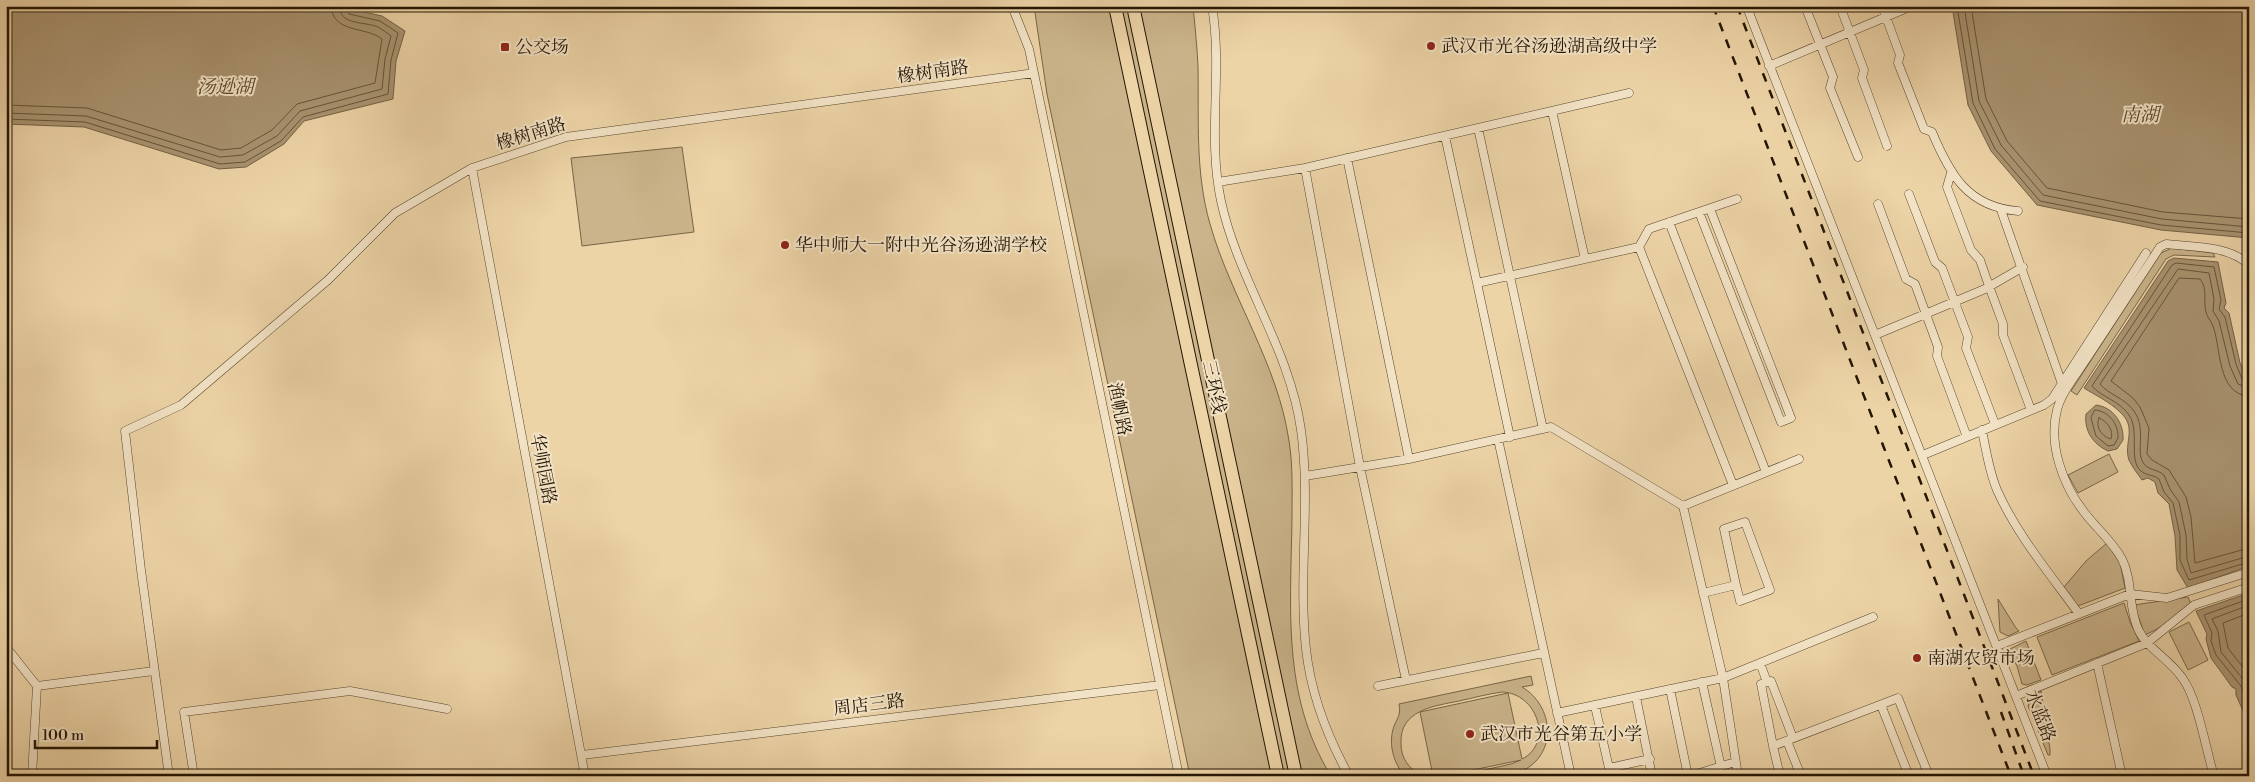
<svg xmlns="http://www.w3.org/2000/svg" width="2255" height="782" font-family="'Libre Bodoni','Noto Serif SC',serif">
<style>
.green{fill:#cbb48b;stroke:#786548}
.water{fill:#a99370;stroke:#746145}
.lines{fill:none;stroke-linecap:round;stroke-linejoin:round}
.shore{stroke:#66543a;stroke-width:1}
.minor-casing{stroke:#56462d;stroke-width:9}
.highway-casing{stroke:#241604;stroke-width:14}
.minor{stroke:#f3e3c6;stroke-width:8}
.highway{stroke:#edd4a7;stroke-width:12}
.rail{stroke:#241604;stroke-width:2.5;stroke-dasharray:9 9;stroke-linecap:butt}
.poi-dot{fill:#8f2418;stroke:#f3e3c6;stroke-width:2}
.labels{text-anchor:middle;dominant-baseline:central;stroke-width:4;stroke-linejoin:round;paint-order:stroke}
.poi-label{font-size:18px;fill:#241604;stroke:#f3e3c6;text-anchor:start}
.street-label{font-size:18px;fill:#241604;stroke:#f3e3c6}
.water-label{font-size:19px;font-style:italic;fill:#59482f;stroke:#f3e3c6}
</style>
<rect width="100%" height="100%" fill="#edd4a7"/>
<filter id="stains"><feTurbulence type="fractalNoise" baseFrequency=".004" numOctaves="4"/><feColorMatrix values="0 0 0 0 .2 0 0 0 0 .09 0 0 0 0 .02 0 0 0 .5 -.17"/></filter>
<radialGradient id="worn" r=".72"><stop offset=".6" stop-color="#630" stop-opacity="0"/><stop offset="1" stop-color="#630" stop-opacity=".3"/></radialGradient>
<!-- green -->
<path class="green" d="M 1034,6 L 1193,6 C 1195,26 1197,46 1198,66 C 1199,119 1195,172 1210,224 C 1231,298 1278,364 1289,441 C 1293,465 1292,491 1292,516 C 1291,606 1281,695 1331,776 L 1190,776 L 1047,94 Z
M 682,147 L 694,232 L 582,246 L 571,158 Z
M 2172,248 L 2213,253 L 2215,257 L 2174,255 L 2166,259 L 2077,395 L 2071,391 L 2161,253 Z
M 2109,454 L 2118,472 L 2078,493 L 2068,475 Z
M 2107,543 L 2120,563 L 2125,588 L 2078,606 L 2064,587 L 2086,561 Z
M 2188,597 L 2191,604 L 2161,627 L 2145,635 L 2134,605 Z
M 1998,599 L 2016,628 L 2019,631 L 2008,636 L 2000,632 Z
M 2124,603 L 2130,622 L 2139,641 L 2052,675 L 2037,637 Z
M 2189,622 L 2208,660 L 2188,670 L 2169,632 Z
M 2026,641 L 2041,680 L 2027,685 L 2022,684 L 2017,666 L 2008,650 Z
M 1531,676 L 1533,685 L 1522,687 C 1554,706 1558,754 1522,771 C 1503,780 1477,776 1457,776 L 1511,764 L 1521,760 L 1444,776 L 1433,776 L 1420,712 L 1508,693 L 1522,759 C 1554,743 1537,693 1502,692 C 1487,694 1473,698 1459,701 C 1434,706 1399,710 1401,744 C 1401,759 1409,767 1420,776 L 1405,776 C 1393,763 1388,743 1394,726 C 1398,717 1401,714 1399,704 Z
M 2041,691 L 2050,749 L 2050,755 L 2048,755 L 2028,706 L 2032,696 Z"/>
<!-- water -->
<path class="water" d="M 6,6 L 348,6 L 351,9 L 382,16 L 405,31 L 396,61 L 393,99 L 304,121 L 284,144 L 246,167 L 219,169 L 84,127 L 6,124 Z
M 1952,6 L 2249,6 L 2249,238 L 2161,230 L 2037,205 L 1991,151 L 1968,105 Z
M 2174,258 L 2218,262 L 2226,303 L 2224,308 L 2229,313 L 2240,363 L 2249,380 L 2249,566 L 2188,588 L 2177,570 L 2175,536 L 2169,504 L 2158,493 L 2155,482 L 2148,478 L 2142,480 C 2138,474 2132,467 2129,460 C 2123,443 2138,428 2120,412 C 2110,402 2095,395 2084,388 L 2168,261 Z
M 2096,405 C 2113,407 2124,423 2123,440 L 2117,449 L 2108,451 C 2093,444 2084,431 2086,414 Z
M 2249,593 L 2249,724 L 2236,695 L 2236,689 L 2232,687 L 2211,658 L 2206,639 L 2207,634 L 2196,611 Z"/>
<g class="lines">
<!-- shore -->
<path class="shore" d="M 1957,6 L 1973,103 L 1995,149 L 2040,201 L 2161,225 L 2249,233
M 1964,6 L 1979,101 L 2001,145 L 2043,195 L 2162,219 L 2249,227
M 1971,6 L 1986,99 L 2007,141 L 2047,188 L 2163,212 L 2249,219
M 6,105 L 87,108 L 221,150 L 241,148 L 272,130 L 297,104 L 375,83 L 382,39 C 366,26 333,34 331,6
M 6,113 L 86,116 L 220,157 L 243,155 L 277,136 L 300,111 L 382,89 L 385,59 L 391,36 C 387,33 382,29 378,27 C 364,21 340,26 339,6
M 6,119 L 85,122 L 220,164 L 245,162 L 281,141 L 303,117 L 388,94 L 391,60 L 398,33 L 380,21 L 349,14 L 345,6
M 2249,382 L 2242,379 L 2236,364 L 2225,317 L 2219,309 L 2221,300 L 2214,267 L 2176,263 L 2172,265 L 2092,386 C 2101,397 2120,401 2129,415 C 2141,432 2126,464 2144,473 C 2149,476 2154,475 2159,479 L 2164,492 L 2173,503 L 2180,535 L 2180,560 L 2189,580 L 2249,562
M 2249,388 L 2238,384 L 2230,366 L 2219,321 L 2213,311 L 2214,299 L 2209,273 L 2178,269 L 2100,384 C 2109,395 2125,398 2134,411 C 2148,431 2133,455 2146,466 C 2151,470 2158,470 2164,475 L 2170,489 L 2179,502 L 2186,535 L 2187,559 L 2191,573 L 2249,556
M 2249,396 C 2217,395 2221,347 2213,326 C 2211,321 2207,317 2206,312 C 2203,301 2208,288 2200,279 L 2179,278 L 2111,381 L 2133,398 L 2140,407 L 2149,428 L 2147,454 L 2152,460 L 2169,470 L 2186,497 L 2191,517 L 2195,563 L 2249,548
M 2095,410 C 2109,411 2119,425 2118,438 L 2114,445 L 2108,446 L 2096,436 L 2091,418 Z
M 2099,418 C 2107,421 2114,430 2111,439 C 2102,437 2095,427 2099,418 Z
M 2249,599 L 2204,615 L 2212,633 L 2211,641 L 2216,655 L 2241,686 L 2249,708
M 2249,605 L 2212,619 L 2218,631 L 2221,652 L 2246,683 L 2249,694
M 2249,613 L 2223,623 L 2228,648 L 2249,675"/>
<defs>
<path id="minor" d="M 1012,6 L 1029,49 L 1179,776
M 1212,6 C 1223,71 1207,136 1221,201 C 1238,280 1290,349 1301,430 C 1311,502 1298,576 1306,649 C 1311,695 1327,736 1349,776
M 1805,6 L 1833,77 L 1830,88 L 1858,157
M 1840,6 L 1864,70 L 1862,78 L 1887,146
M 1882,6 L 1900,55 L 1898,63 L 1924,129 L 1932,132 C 1950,175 1968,207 2018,211
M 1748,10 L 2047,776
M 1769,66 L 1912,6
M 1552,111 L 1585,259
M 1478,128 L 1543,429
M 1445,136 L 1477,283
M 1347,158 L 1409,459
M 472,168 L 585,776
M 1305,168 L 1360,467 L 1406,680
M 1951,173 L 1947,187 L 1971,250 L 1980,260 L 1989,286 L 2003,324 L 2003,335 L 2031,410
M 1218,182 L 1305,168 L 1629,93
M 1909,194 L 1935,262 L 1942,268 L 1968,337 L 1966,348 L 1995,424
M 1878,204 L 1906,279 L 1915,284 L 1938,347 L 1937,356 L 1967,437
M 2001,210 L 2062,384
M 1699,212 L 1781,422 L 1791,418 L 1710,209
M 1669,222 L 1766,472
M 1639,247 L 1733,485
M 1875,335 L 1985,289 L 2023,267
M 1982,430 C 1986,450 1989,471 1997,490 C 2017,535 2050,574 2079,614
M 1510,437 L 1477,283 L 1639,247 L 1649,229 L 1737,199
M 1498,439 L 1571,776
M 1923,455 L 2044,405 L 2052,399 L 2146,253
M 1305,476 L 1409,459 L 1551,427 L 1683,506 L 1723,678 L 1738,776
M 1683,506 L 1799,459
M 1703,593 L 1736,585 L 1724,529 L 1745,522 L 1770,590 L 1740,601 L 1736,585
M 1997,646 L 2130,594 L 2167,598 L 2249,572
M 6,647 L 37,686 L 32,776
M 1760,663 L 1767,682
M 2097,663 L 2122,776
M 1702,682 L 1723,776
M 37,686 L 154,671
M 1378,686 L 1543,653
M 1670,689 L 1688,776
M 2016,696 L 2147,643 L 2194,605 L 2249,587
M 1636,697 L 1652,776
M 1881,705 L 1909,776
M 1595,706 L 1609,768 L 1650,759
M 1557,713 L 1723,678 L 1873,617
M 1787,741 L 1801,776
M 1773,746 L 1761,684 L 1771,681 L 1793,738
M 582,755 L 1160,685
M 169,776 L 141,570 L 125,431 L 181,405 L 328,280 L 395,213 L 472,168 L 566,137 L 1034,73
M 194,776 L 184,712 L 350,691 L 447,709
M 1690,776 L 1735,762
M 1780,776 L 1773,746 L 1898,698 L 1929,776
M 2214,776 C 2206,750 2198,700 2183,679 C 2171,660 2147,649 2138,629 C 2128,607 2133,581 2122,559 C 2112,541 2096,528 2084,512 C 2063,485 2048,445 2057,410 C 2062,391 2077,374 2087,358 C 2111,321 2136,284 2160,247 L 2166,244 C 2193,247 2229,245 2249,265"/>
<path id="highway" d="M 1115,6 L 1278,776
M 1133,6 L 1296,776"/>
</defs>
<!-- minor casing -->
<use href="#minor" class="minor-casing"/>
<!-- highway casing -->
<use href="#highway" class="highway-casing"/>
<!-- minor -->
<use href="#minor" class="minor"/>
<!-- highway -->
<use href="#highway" class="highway"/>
<!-- rail -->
<path class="rail" d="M 1713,6 L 2011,776
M 1737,6 L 2034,776
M 2001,712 L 2024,776"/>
</g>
<!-- markers -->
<g class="poi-dot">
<circle cx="1431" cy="46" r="5"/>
<rect x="500" y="42" width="10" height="10" rx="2.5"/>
<circle cx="785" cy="245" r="5"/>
<circle cx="1917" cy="658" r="5"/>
<circle cx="1470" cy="734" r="5"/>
</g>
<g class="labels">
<!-- poi labels -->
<g class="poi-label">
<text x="1441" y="46">武汉市光谷汤逊湖高级中学</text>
<text x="515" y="47">公交场</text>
<text x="795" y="245">华中师大一附中光谷汤逊湖学校</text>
<text x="1927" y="658">南湖农贸市场</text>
<text x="1480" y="734">武汉市光谷第五小学</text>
</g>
<!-- street labels -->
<g class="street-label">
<text transform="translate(933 72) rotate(-8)">橡树南路</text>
<text transform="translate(531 134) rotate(-17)">橡树南路</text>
<text transform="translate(1214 387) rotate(78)">三环线</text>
<text transform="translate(1119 409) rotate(78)">渔帆路</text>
<text transform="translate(543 469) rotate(79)">华师园路</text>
<text transform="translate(869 705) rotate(-7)">周店三路</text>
<text transform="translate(2040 716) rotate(69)">水蓝路</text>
</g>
<!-- water labels -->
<g class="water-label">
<text x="225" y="87">汤逊湖</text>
<text x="2140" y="115">南湖</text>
</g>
</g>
<!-- margin -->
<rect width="2255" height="782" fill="none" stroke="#edd4a7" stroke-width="25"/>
<rect x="8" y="8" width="2240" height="767" fill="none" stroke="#241604" stroke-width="2.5"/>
<rect x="12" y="12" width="2230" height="757" fill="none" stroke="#241604"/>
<!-- scale -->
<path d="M35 740v8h122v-8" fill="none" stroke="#241604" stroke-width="2.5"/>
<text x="42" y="740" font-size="15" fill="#241604" stroke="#f3e3c6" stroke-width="4" paint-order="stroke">100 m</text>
<rect width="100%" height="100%" filter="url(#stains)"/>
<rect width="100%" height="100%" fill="url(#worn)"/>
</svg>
